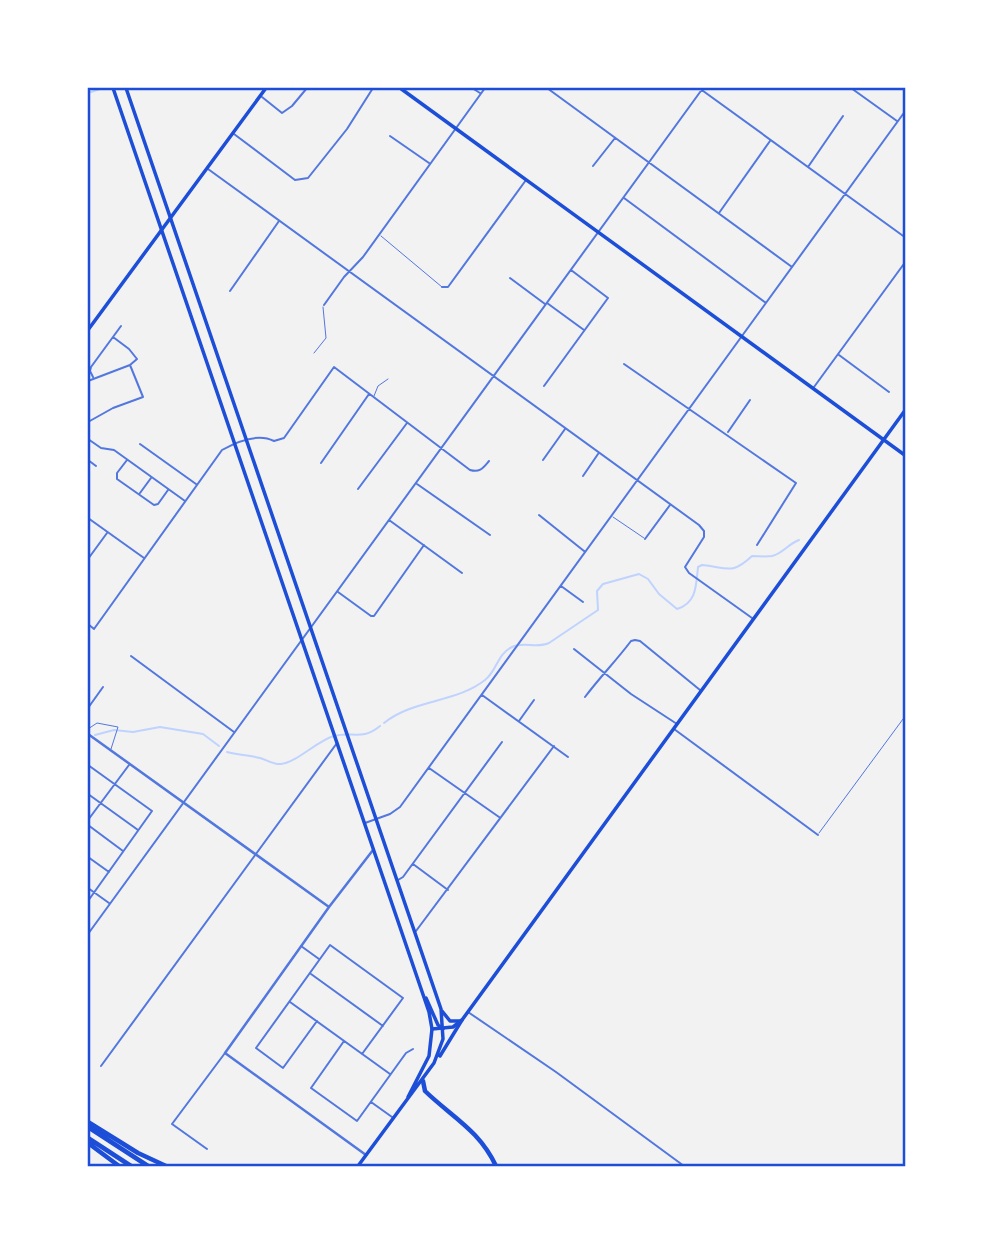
<svg xmlns="http://www.w3.org/2000/svg" width="993" height="1254" font-family="'Golos Text',sans-serif">
<style>
.lines{fill:none;stroke-linecap:round;stroke-linejoin:round}
.stream{stroke:#bfd3fe;stroke-width:2}
.service{stroke:#5277de;stroke-width:1}
.minor{stroke:#5277de;stroke-width:2}
.tertiary{stroke:#5277de;stroke-width:2.5}
.secondary{stroke:#1d4ed8;stroke-width:3.5}
.primary{stroke:#1d4ed8;stroke-width:3.5}
.motorway{stroke:#1d4ed8;stroke-width:4.5}
.neatline{fill:none;stroke:#1d4ed8;stroke-width:2.5}
</style>
<rect width="100%" height="100%" fill="#f2f2f2"/>
<g class="lines">
<!-- stream -->
<path class="stream" d="M 88,93 L 103,88
M 384,723 C 414,699 456,703 485,680 C 497,671 497,654 512,647 C 524,641 536,649 549,643 L 598,610 L 597,591 L 603,584 L 639,574 L 648,579 L 659,594 L 677,609 C 697,603 696,585 698,567 L 702,565 C 726,567 731,576 752,556 C 758,556 766,557 772,556 C 782,554 788,544 799,540
M 95,735 L 114,730 L 133,732 L 160,727 L 203,734 L 219,746
M 227,752 C 238,755 249,755 260,758 C 267,760 274,765 281,764 C 296,763 318,740 334,736 C 352,731 362,741 380,726"/>
<!-- service -->
<path class="service" d="M 381,236 L 442,287
M 314,353 L 326,338 L 323,307
M 374,396 L 378,386 L 388,379
M 613,517 L 644,538
M 88,729 L 97,723 L 118,727 L 111,749
M 819,833 L 906,715"/>
<!-- minor -->
<path class="minor" d="M 472,88 L 480,93
M 547,88 L 792,267
M 699,88 L 906,238
M 851,88 L 897,121
M 262,97 L 282,113 L 292,106 L 307,88
M 234,134 L 295,180 L 308,178 L 347,129 L 373,88
M 390,136 L 429,163
M 593,166 L 615,138
M 808,167 L 843,116
M 208,169 L 699,525 L 704,531 L 704,537 L 685,567 L 689,573 L 752,618
M 624,198 L 766,303
M 719,213 L 770,141
M 510,278 L 545,304
M 442,287 L 448,287 L 526,180
M 230,291 L 279,221
M 547,303 L 584,330
M 324,305 L 344,277 L 363,257 L 485,88
M 839,355 L 889,392
M 624,364 L 796,483 L 757,545
M 93,377 L 90,371 L 91,367 L 121,326
M 88,381 L 130,365 L 137,359 L 129,349 L 113,337
M 544,386 L 608,298 L 571,270
M 814,387 L 906,261
M 88,422 L 113,408 L 143,397 L 130,365
M 728,432 L 750,400
M 88,439 L 101,448 L 114,450 L 185,501
M 140,444 L 196,484
M 88,460 L 96,466
M 127,460 L 117,473 L 117,479 L 154,505 L 158,504 L 168,490
M 543,460 L 565,429
M 321,463 L 369,394
M 583,476 L 598,454
M 417,484 L 490,535
M 358,489 L 407,423
M 140,493 L 151,478
M 539,515 L 584,551
M 88,518 L 144,558
M 389,520 L 462,573
M 645,539 L 670,505
M 88,559 L 107,533
M 561,586 L 583,602
M 338,592 L 371,616 L 374,616 L 424,545
M 88,624 L 94,629 L 222,450 C 238,441 258,433 274,441 L 284,438 L 334,367 L 470,470 C 480,473 483,468 489,461
M 574,649 L 631,694 L 677,724
M 131,656 L 234,732
M 482,695 L 568,757
M 585,697 C 600,677 616,661 631,641 L 635,640 L 640,641 L 700,690
M 88,708 L 103,687
M 519,721 L 534,700
M 674,729 L 818,835
M 88,765 L 152,811 L 88,901
M 429,768 L 499,817
M 88,794 L 138,830
M 88,820 L 129,765
M 365,823 L 390,814 L 400,807 L 906,110
M 88,825 L 123,851
M 88,857 L 109,872
M 413,864 L 448,890
M 398,880 L 403,877 L 502,742
M 88,888 L 109,903
M 416,931 L 554,746
M 88,934 L 703,88
M 301,946 L 319,959
M 311,974 L 383,1026
M 290,1002 L 390,1074
M 468,1012 L 556,1072 L 684,1166
M 317,1021 L 283,1068 L 256,1048 L 330,945 L 403,998 L 362,1054
M 344,1041 L 311,1088 L 357,1121 L 406,1053 L 413,1049
M 101,1066 L 337,743
M 371,1102 L 392,1117
M 207,1149 L 172,1124 L 225,1053"/>
<!-- tertiary -->
<path class="tertiary" d="M 88,734 L 329,907
M 366,1155 L 225,1053 L 329,907 L 373,850"/>
<!-- secondary -->
<path class="secondary" d="M 400,88 L 906,456
M 88,330 L 266,88
M 432,1029 L 453,1027 L 462,1020 L 906,409"/>
<!-- primary -->
<path class="primary" d="M 113,88 L 429,1012 L 432,1029 L 429,1056 L 408,1097
M 126,88 L 441,1009 L 443,1039 L 434,1063 L 358,1166
M 426,998 L 438,1025 L 443,1029
M 442,1011 L 450,1021 L 460,1021
M 440,1056 L 462,1020"/>
<!-- motorway -->
<path class="motorway" d="M 423,1081 L 425,1091 C 453,1118 479,1130 496,1166
M 88,1122 L 138,1153 L 166,1166
M 88,1127 L 148,1166
M 88,1138 L 131,1166
M 88,1143 L 119,1166"/>
</g>
<!-- border -->
<rect width="993" height="1254" fill="none" stroke="#ffffff" stroke-width="178"/>
<rect x="89" y="89" width="815" height="1076" class="neatline"/>
</svg>
